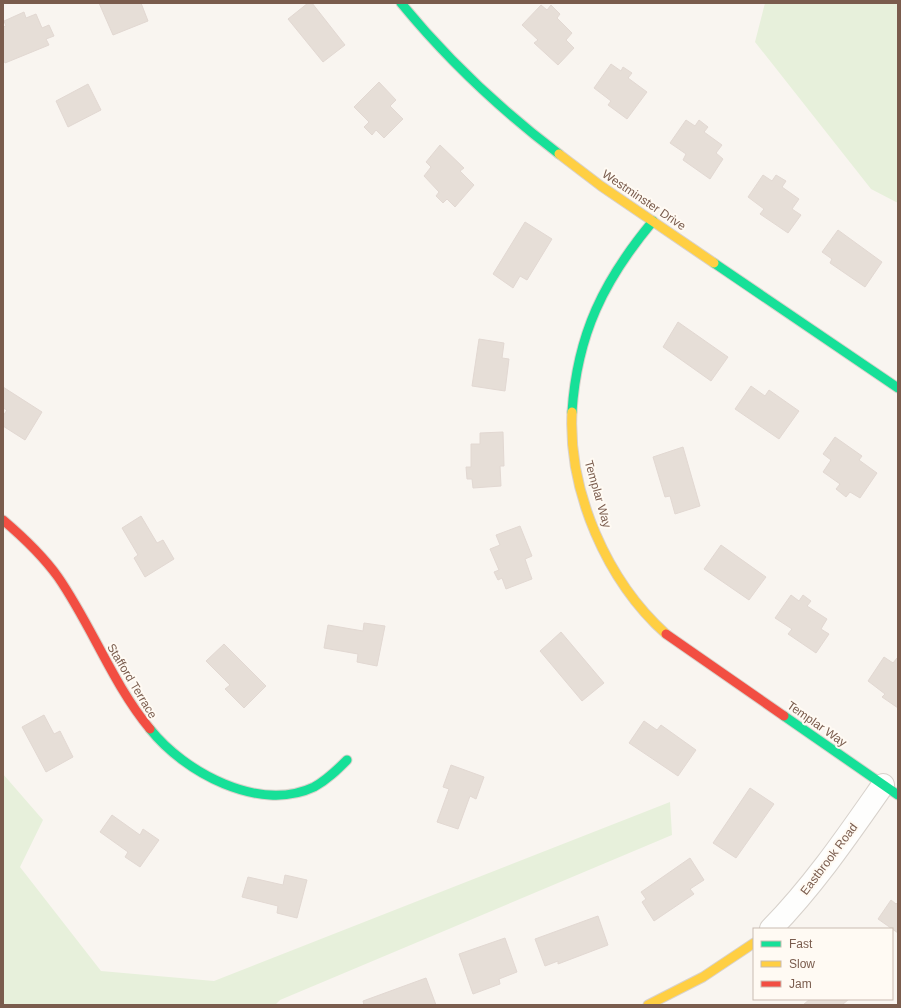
<svg xmlns="http://www.w3.org/2000/svg" width="901" height="1008" font-family="Arial,sans-serif">
<style>
.green{fill:#e7f0db}
.building{fill:#e6ded7;stroke:#e2d8d2}
.lines{fill:none;stroke-linecap:round;stroke-linejoin:round}
.street-casing{stroke:#d7d1cb;stroke-width:24}
.fast-casing{stroke:#d9d2cb;stroke-width:11}
.slow-casing{stroke:#d9d2cb;stroke-width:11}
.jam-casing{stroke:#d9d2cb;stroke-width:11}
.street{stroke:#fefefd;stroke-width:22}
.fast{stroke:#16e098;stroke-width:9}
.slow{stroke:#ffcf43;stroke-width:9}
.jam{stroke:#f24e42;stroke-width:9}
.labels{text-anchor:middle;dominant-baseline:central;stroke-width:4;stroke-linejoin:round;paint-order:stroke}
.street-label{font-size:12px;fill:#7a5c4d;stroke:#fffaf3}
</style>
<rect width="100%" height="100%" fill="#f9f5f0"/>
<!-- green -->
<path class="green" d="M 765,3 L 898,3 L 898,203 L 871,189 L 755,42 Z
M 3,774 L 43,820 L 20,867 L 101,971 L 214,981 L 670,802 L 672,835 L 280,1000 L 275,1005 L 3,1005 Z"/>
<!-- building -->
<path class="building" d="M 99,3 L 141,3 L 148,21 L 113,35 Z
M 308,3 L 312,3 L 345,45 L 323,62 L 288,19 Z
M 541,5 L 547,10 L 551,5 L 560,14 L 557,18 L 572,33 L 566,40 L 574,48 L 558,65 L 534,43 L 538,40 L 522,25 Z
M 24,12 L 26,18 L 36,14 L 42,28 L 49,25 L 54,36 L 46,39 L 49,45 L 5,63 L 3,59 L 3,27 L 6,26 L 4,21 Z
M 611,64 L 621,71 L 623,67 L 632,73 L 628,78 L 647,92 L 627,119 L 608,105 L 611,101 L 594,88 Z
M 379,82 L 396,100 L 390,106 L 403,119 L 384,138 L 376,130 L 372,135 L 364,127 L 369,122 L 354,107 Z
M 88,84 L 101,110 L 68,127 L 56,101 Z
M 686,120 L 695,126 L 699,120 L 708,127 L 704,132 L 722,145 L 716,153 L 723,159 L 710,179 L 683,160 L 686,154 L 670,143 Z
M 440,145 L 464,168 L 460,171 L 474,185 L 455,207 L 447,199 L 443,203 L 436,196 L 439,192 L 424,176 L 431,167 L 426,162 Z
M 763,175 L 772,181 L 776,175 L 786,181 L 782,187 L 799,199 L 792,209 L 801,215 L 788,233 L 760,214 L 764,209 L 748,197 Z
M 525,222 L 552,239 L 527,280 L 520,276 L 513,288 L 493,274 Z
M 838,230 L 882,262 L 865,287 L 830,263 L 832,259 L 822,252 Z
M 678,322 L 728,357 L 711,381 L 663,347 Z
M 479,339 L 504,343 L 502,358 L 509,359 L 505,391 L 472,386 Z
M 751,386 L 765,396 L 769,390 L 799,411 L 779,439 L 735,409 Z
M 3,387 L 42,412 L 25,440 L 3,426 L 3,416 L 7,410 L 3,408 Z
M 503,432 L 504,466 L 500,466 L 501,486 L 473,488 L 472,479 L 467,479 L 466,467 L 471,467 L 471,444 L 480,444 L 480,433 Z
M 835,437 L 862,456 L 859,460 L 877,473 L 860,498 L 850,492 L 846,497 L 836,489 L 840,484 L 823,472 L 831,460 L 823,454 Z
M 683,447 L 700,506 L 675,514 L 670,496 L 665,497 L 653,457 Z
M 141,516 L 157,543 L 163,540 L 174,559 L 145,577 L 134,558 L 138,555 L 122,528 Z
M 520,526 L 532,556 L 525,559 L 532,579 L 506,589 L 502,578 L 498,580 L 494,572 L 499,570 L 490,549 L 500,545 L 496,535 Z
M 721,545 L 766,577 L 749,600 L 704,569 Z
M 791,595 L 799,601 L 803,595 L 811,601 L 807,606 L 827,619 L 821,629 L 829,634 L 816,653 L 788,634 L 792,629 L 775,618 Z
M 364,623 L 385,626 L 377,666 L 357,662 L 358,654 L 324,648 L 328,625 L 363,631 Z
M 561,632 L 604,683 L 582,701 L 540,651 Z
M 224,644 L 266,686 L 244,708 L 225,689 L 230,685 L 206,661 Z
M 884,657 L 893,663 L 897,658 L 898,659 L 898,708 L 882,697 L 885,694 L 868,681 Z
M 44,715 L 54,734 L 60,731 L 73,757 L 46,772 L 22,727 Z
M 644,721 L 657,730 L 661,725 L 696,750 L 678,776 L 629,743 Z
M 451,765 L 484,777 L 476,799 L 470,796 L 458,829 L 437,822 L 449,789 L 443,787 Z
M 750,788 L 774,804 L 736,858 L 713,843 Z
M 112,815 L 140,835 L 143,829 L 159,840 L 140,867 L 125,857 L 128,852 L 100,832 Z
M 690,858 L 704,880 L 690,889 L 694,894 L 654,921 L 642,902 L 646,899 L 641,892 Z
M 285,875 L 307,880 L 297,918 L 277,913 L 278,906 L 242,897 L 248,877 L 283,885 Z
M 891,900 L 896,904 L 898,902 L 898,933 L 878,919 Z
M 598,916 L 608,945 L 558,964 L 558,961 L 545,966 L 535,939 Z
M 505,938 L 517,972 L 499,979 L 500,984 L 473,994 L 459,954 Z
M 426,978 L 436,1005 L 364,1005 L 363,1001 Z
M 810,999 L 849,999 L 842,1005 L 803,1005 Z"/>
<g class="lines">
<defs>
<path id="street" d="M 771,929 C 814,885 848,835 883,785"/>
<path id="fast" d="M 401,3 C 447,59 501,110 559,154
M 714,263 L 898,388
M 572,412 C 577,334 604,280 653,221
M 784,716 L 898,795
M 150,729 C 184,772 259,813 314,787 C 327,780 337,770 347,760"/>
<path id="slow" d="M 559,154 L 601,186 L 714,263
M 572,412 C 568,492 607,581 666,634
M 648,1005 L 703,977 L 754,943"/>
<path id="jam" d="M 3,520 C 23,537 43,556 58,577 C 92,626 112,683 150,729
M 666,634 L 784,716"/>
</defs>
<!-- street casing -->
<use href="#street" class="street-casing"/>
<!-- fast casing -->
<use href="#fast" class="fast-casing"/>
<!-- slow casing -->
<use href="#slow" class="slow-casing"/>
<!-- jam casing -->
<use href="#jam" class="jam-casing"/>
<!-- street -->
<use href="#street" class="street"/>
<!-- fast -->
<use href="#fast" class="fast"/>
<!-- slow -->
<use href="#slow" class="slow"/>
<!-- jam -->
<use href="#jam" class="jam"/>
</g>
<g class="labels">
<!-- street labels -->
<g class="street-label">
<text transform="translate(644 200) rotate(34)">Westminster Drive</text>
<text transform="translate(598 494) rotate(74)">Templar Way</text>
<text transform="translate(132 681) rotate(59)">Stafford Terrace</text>
<text transform="translate(817 724) rotate(35)">Templar Way</text>
<text transform="translate(829 859) rotate(-53)">Eastbrook Road</text>
</g>
</g>
<!-- border -->
<rect width="901" height="1008" fill="none" stroke="#7a5c4d" stroke-width="8"/>
<!-- legend -->
<rect x="753" y="928" width="140" height="72" fill="#fffaf3" stroke="#cabbb1"/>
<rect x="761" y="941" width="20" height="6" fill="#16e098" stroke="#cabbb1"/>
<text x="789" y="948" font-size="12" fill="#7a5c4d">Fast</text>
<rect x="761" y="961" width="20" height="6" fill="#ffcf43" stroke="#cabbb1"/>
<text x="789" y="968" font-size="12" fill="#7a5c4d">Slow</text>
<rect x="761" y="981" width="20" height="6" fill="#f24e42" stroke="#cabbb1"/>
<text x="789" y="988" font-size="12" fill="#7a5c4d">Jam</text>
</svg>
